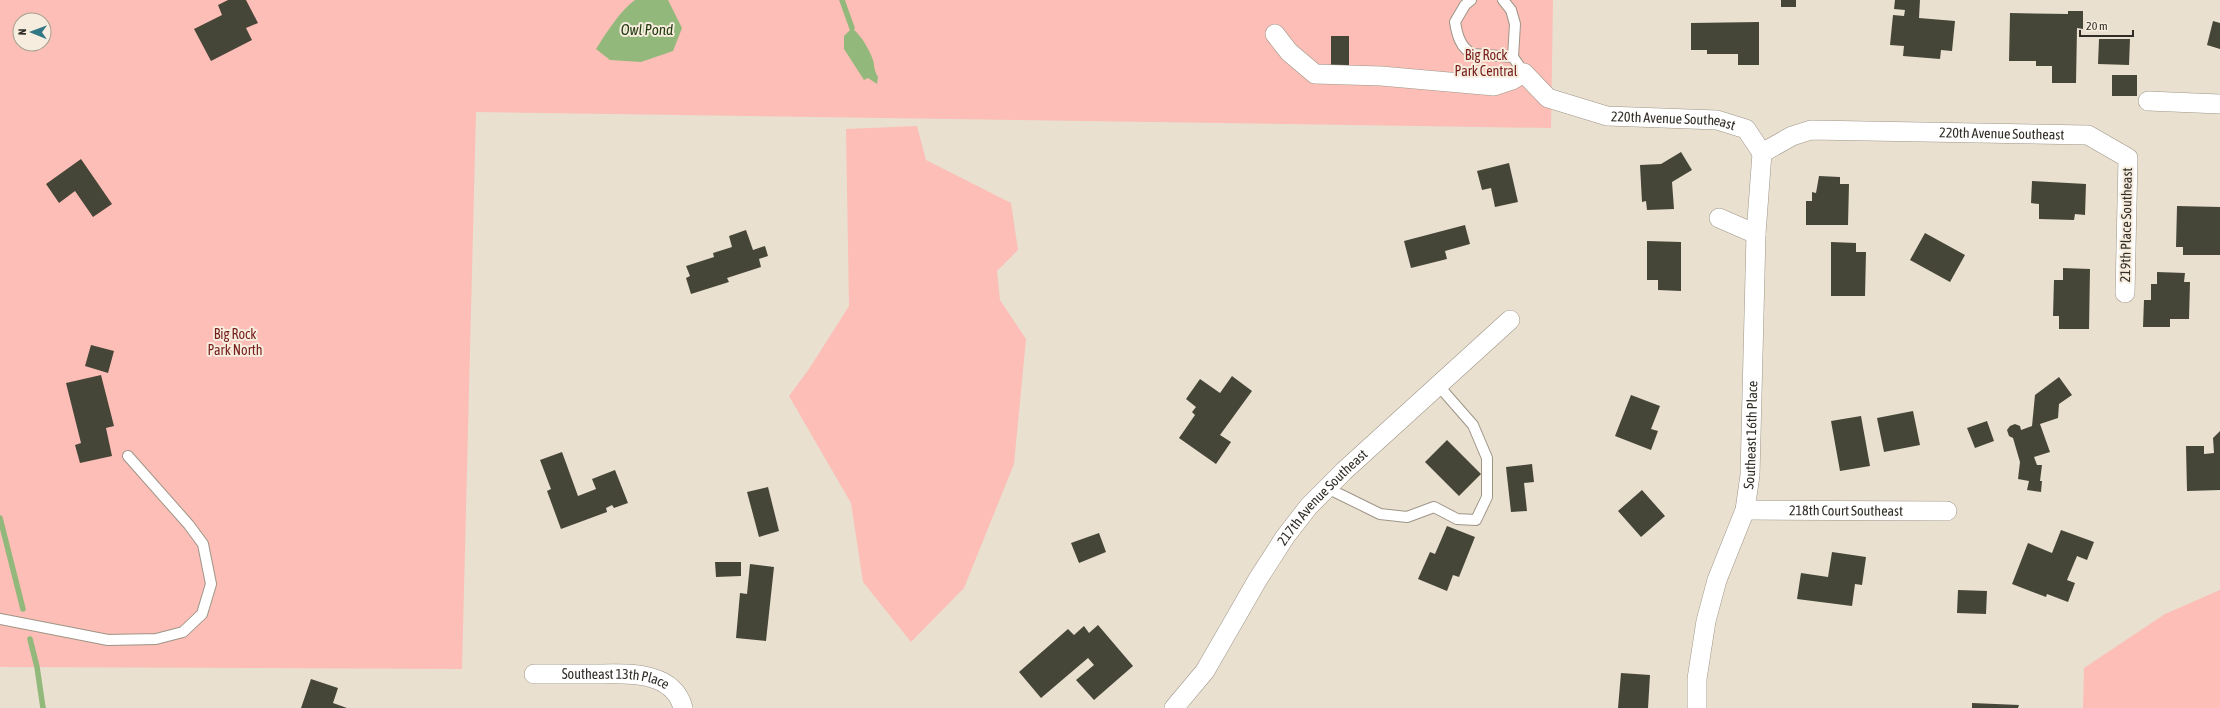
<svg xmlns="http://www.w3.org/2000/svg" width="2220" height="708" font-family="'Asap Condensed',sans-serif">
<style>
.green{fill:#fcbeb6;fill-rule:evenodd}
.water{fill:#93b87b}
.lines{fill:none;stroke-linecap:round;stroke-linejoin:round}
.stream{stroke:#93b87b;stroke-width:5.5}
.building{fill:#464638}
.lane-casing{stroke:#9e9587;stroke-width:12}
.street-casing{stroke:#9e9587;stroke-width:20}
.lane{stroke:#fff;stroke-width:10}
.street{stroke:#fff;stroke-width:19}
.labels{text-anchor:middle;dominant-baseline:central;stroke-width:4;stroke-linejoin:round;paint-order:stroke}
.park-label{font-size:14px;fill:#761f1b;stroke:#f7edde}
.street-label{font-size:14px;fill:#302c26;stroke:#f7edde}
.water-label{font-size:15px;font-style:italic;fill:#233b10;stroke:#f7edde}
</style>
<rect width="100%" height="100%" fill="#e9e0d0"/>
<!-- green -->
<path class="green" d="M 0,0 L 1553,0 L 1551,128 L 476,112 L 462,669 L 0,667 ZM 20,20 L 44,20 L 44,44 L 20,44 Z
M 917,126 L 926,160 L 1011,203 L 1018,250 L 997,271 L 1000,300 L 1026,339 L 1014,464 L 964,588 L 911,642 L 863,582 L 851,503 L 789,396 L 809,369 L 849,306 L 846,129 Z
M 2220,590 L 2220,708 L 2083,708 L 2084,668 L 2165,614 Z"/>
<!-- water -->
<path class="water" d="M 635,0 L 668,0 L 682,28 L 673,51 L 641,62 L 610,60 L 596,49 C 607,32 619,12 635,0 Z
M 852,28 C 861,35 869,49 873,60 C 875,67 873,68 878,77 L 877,84 L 868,78 L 864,80 L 844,49 L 844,36 Z"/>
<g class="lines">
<!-- stream -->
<path class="stream" d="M 842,0 L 852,28
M 0,518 L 23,609
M 30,639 L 37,667 L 43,708"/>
</g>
<!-- building -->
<path class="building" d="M 228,0 L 246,0 L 258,23 L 246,28 L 252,40 L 211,61 L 194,29 L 222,15 L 218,5 Z
M 1781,0 L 1796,0 L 1796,7 L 1781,7 Z
M 1895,0 L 1920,0 L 1919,18 L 1955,21 L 1952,51 L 1941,50 L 1940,59 L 1903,56 L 1904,46 L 1890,45 L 1893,15 L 1904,16 L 1905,10 L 1894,9 Z
M 2068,11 L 2083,11 L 2083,29 L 2077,28 L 2076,83 L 2052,83 L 2052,66 L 2036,66 L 2036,61 L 2009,61 L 2010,13 L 2068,14 Z
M 2213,21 L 2220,23 L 2220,49 L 2207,45 Z
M 1759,22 L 1759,65 L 1738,65 L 1738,54 L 1707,54 L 1707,50 L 1691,50 L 1691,23 Z
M 1331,36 L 1349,36 L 1349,66 L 1331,66 Z
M 2099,39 L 2130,39 L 2129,65 L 2098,64 Z
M 2112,75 L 2137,75 L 2137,96 L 2112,96 Z
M 1681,152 L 1692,170 L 1672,182 L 1674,209 L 1647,210 L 1646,201 L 1642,202 L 1640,165 L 1661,164 Z
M 81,159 L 112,204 L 93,217 L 75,191 L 59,203 L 46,184 Z
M 1509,163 L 1518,202 L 1495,207 L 1491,188 L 1482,190 L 1477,171 Z
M 1819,176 L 1840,177 L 1840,184 L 1849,184 L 1848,225 L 1806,225 L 1806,201 L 1812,201 L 1812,192 L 1816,193 Z
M 2032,181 L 2086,184 L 2085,215 L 2075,214 L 2074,220 L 2039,219 L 2039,204 L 2031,203 Z
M 2177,206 L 2220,207 L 2220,255 L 2183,255 L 2183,247 L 2176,247 Z
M 1465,225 L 1470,244 L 1445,251 L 1447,259 L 1411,268 L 1404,241 Z
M 746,230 L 753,250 L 765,246 L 768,256 L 759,259 L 761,267 L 727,278 L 729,282 L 691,294 L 686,278 L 690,276 L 686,266 L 714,257 L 713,253 L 732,247 L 729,236 Z
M 1925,233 L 1965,255 L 1950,282 L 1910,260 Z
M 1647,241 L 1681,242 L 1681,291 L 1658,290 L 1658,280 L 1647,280 Z
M 1831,242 L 1856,243 L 1856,252 L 1866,252 L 1865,296 L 1831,296 Z
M 2063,268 L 2090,269 L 2089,329 L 2059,329 L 2059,316 L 2053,316 L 2054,280 L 2063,280 Z
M 2157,272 L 2185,273 L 2184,282 L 2190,282 L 2189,319 L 2170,319 L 2170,327 L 2143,327 L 2144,300 L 2151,300 L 2151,284 L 2157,284 Z
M 91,345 L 114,351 L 108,373 L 85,366 Z
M 101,375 L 114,426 L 106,428 L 112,456 L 80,463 L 75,445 L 81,443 L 66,383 Z
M 1232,376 L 1252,391 L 1220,435 L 1231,442 L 1216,464 L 1179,438 L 1195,415 L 1192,412 L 1196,407 L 1186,399 L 1200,379 L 1220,393 Z
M 2059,377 L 2072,395 L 2059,404 L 2058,418 L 2040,424 L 2050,452 L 2034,457 L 2037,465 L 2042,465 L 2040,481 L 2042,481 L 2041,492 L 2027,490 L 2029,481 L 2018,479 L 2020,462 L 2013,438 L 2009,436 L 2007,430 L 2010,426 L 2015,424 L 2020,426 L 2021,430 L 2032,426 L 2035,395 Z
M 1631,395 L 1660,406 L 1651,429 L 1658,431 L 1651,450 L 1615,436 Z
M 1913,411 L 1920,445 L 1884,452 L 1877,418 Z
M 1861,416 L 1870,466 L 1840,471 L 1831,421 Z
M 1987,421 L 1994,441 L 1975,448 L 1967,428 Z
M 2220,431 L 2220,490 L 2187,491 L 2186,446 L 2204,446 L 2204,454 L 2214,453 L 2213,438 Z
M 1447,440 L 1481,474 L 1459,496 L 1425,462 Z
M 562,452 L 578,496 L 596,489 L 592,479 L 615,470 L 628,503 L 614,508 L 612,505 L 606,508 L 607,512 L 561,529 L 547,491 L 551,489 L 540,460 Z
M 1532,464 L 1534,482 L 1524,483 L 1527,511 L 1511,512 L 1506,467 Z
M 768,487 L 779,531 L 759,537 L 747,492 Z
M 1642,490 L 1665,516 L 1641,537 L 1618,511 Z
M 1447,526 L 1475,537 L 1459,577 L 1453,575 L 1447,591 L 1418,579 L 1430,552 L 1435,554 Z
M 2061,530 L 2094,542 L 2087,560 L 2077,556 L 2067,580 L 2075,583 L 2068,602 L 2047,594 L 2046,597 L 2012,584 L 2028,543 L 2052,553 Z
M 1099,533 L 1106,552 L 1079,563 L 1071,543 Z
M 1832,552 L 1866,557 L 1862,585 L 1855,584 L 1852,606 L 1797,599 L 1801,573 L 1828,577 Z
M 715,562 L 741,562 L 741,576 L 716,577 Z
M 750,564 L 774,567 L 766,641 L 736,638 L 740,593 L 747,594 Z
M 1958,590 L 1987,591 L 1986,614 L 1957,613 Z
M 1098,625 L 1133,666 L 1094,700 L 1076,680 L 1094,665 L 1088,658 L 1041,698 L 1019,672 L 1068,629 L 1074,635 L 1084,626 L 1089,633 Z
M 1621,673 L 1650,675 L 1648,708 L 1618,708 Z
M 311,679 L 338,688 L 333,703 L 347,708 L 301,708 Z
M 1972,703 L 2019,705 L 2018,708 L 1972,708 Z"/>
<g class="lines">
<defs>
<path id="lane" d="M 1471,0 L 1465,5 L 1455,22 C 1457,34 1460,48 1473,54 L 1513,57
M 1503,0 L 1511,10 L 1515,24 L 1513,57 L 1524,73
M 1327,488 L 1380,514 L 1407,517 L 1434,507 L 1457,519 L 1476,520 L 1487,497 L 1487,458 L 1473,425 L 1438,385
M 0,619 L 108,640 L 156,639 L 183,632 L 202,614 L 211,584 L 203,544 L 189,525 L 128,456"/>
<g id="street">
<path id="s1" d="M 1275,34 L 1289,52 L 1315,74 L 1381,76 L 1494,86 L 1512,80 L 1524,73 L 1548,98 L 1607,116 L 1717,120 L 1746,129 L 1762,153 L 1792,136 L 1811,130 L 2088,135 L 2128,158 L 2125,293"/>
<path d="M 2148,101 L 2220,104"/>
<path d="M 1719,218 L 1756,234"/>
<path id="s2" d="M 1745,510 L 1947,511"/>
<path id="s3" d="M 534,674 C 554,674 573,674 593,674 C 624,674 673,669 683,708"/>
<path id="s4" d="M 1174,708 L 1205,671 L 1258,579 L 1285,537 L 1309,506 L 1344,471 L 1510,320"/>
<path id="s5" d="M 1697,708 L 1697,679 L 1706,621 L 1717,580 L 1745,510 L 1750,475 L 1756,234 L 1762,153"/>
</g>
</defs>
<!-- lane casing -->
<use href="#lane" class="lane-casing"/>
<!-- street casing -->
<use href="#street" class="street-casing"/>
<!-- lane -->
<use href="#lane" class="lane"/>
<!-- street -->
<use href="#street" class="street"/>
</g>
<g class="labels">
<!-- park labels -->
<g class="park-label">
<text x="1486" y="55">Big Rock<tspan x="1486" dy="16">Park Central</tspan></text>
<text x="235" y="334">Big Rock<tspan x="235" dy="16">Park North</tspan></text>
</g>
<!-- street labels -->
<g class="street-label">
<text stroke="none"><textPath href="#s1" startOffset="432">220th Avenue Southeast</textPath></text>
<text stroke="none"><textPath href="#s1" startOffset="780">220th Avenue Southeast</textPath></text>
<text transform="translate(2126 225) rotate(-89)">219th Place Southeast</text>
<text stroke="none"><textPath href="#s5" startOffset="281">Southeast 16th Place</textPath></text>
<text stroke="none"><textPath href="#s4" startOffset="259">217th Avenue Southeast</textPath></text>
<text stroke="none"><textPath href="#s2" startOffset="101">218th Court Southeast</textPath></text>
<text stroke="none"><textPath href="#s3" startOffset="82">Southeast 13th Place</textPath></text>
</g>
<!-- water labels -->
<g class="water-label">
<text x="647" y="29">Owl Pond</text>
</g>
</g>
<!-- north arrow -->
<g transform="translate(32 32) rotate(271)"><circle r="19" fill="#f7edde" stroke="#a7a094"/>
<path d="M0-3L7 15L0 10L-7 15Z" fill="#327785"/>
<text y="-6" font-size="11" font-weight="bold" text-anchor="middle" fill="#302c26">N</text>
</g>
<!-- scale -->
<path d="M2080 30v6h53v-6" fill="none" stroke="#302c26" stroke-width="2"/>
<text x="2086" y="30" font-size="12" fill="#302c26" stroke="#f7edde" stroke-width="3" paint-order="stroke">20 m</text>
</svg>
